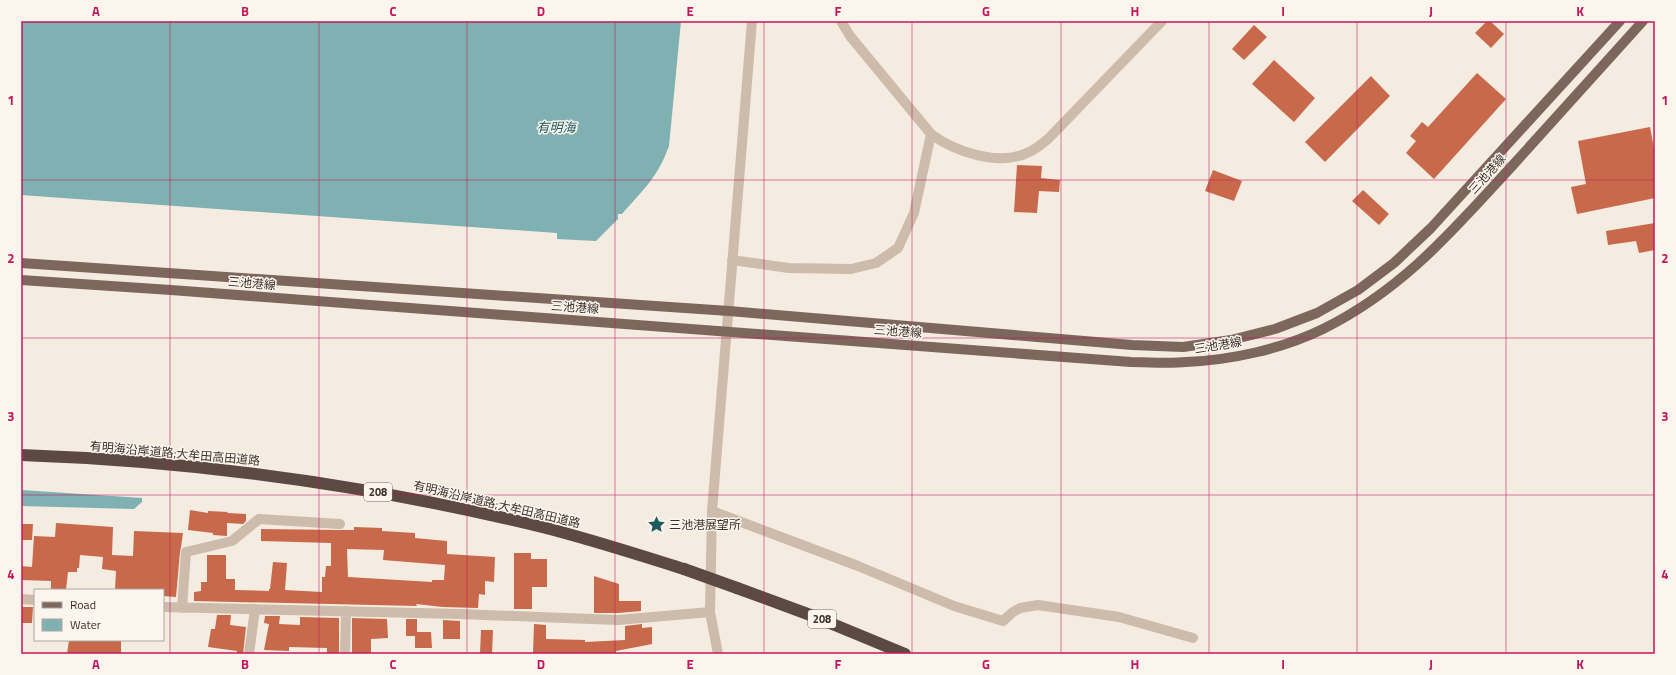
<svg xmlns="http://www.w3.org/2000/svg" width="1676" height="675" font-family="'Titillium Web','Noto Sans JP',sans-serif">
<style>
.water{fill:#7fb0b2}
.building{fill:#c8694b;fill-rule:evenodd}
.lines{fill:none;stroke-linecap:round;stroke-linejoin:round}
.minor{stroke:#cdbbac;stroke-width:10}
.major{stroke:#7d675c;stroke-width:10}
.highway{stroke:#5c4a42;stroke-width:12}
.highway-bridge{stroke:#5c4a42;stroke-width:12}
.grid{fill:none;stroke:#c2185b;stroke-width:1;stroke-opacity:0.55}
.labels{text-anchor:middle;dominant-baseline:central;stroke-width:3;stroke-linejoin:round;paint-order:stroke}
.shield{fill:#fbf5ee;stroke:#756b66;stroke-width:1}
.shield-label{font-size:11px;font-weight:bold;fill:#3b302b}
.street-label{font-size:12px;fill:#3b302b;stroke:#fbf5ee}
.poi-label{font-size:12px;fill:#3b302b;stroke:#fbf5ee;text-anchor:start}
.water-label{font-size:13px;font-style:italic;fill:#1f5a5e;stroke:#fbf5ee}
.neatline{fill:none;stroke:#c2185b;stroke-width:1.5}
.grid-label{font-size:13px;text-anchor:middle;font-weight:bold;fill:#c2185b}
</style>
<rect width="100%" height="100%" fill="#f4ebe1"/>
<!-- water -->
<path class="water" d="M 21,21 L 681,21 L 669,146 C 658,177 643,190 622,214 L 618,214 L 618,219 L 596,241 L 557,239 L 557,233 L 21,195 Z
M 21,490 L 142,498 L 142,502 L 134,509 L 21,506 Z"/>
<!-- building -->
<path class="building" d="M 1487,21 L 1490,21 L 1504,34 L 1491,48 L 1475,33 Z
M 1254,25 L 1267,37 L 1244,60 L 1232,49 Z
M 1274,60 L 1315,98 L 1294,122 L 1252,84 Z
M 1477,73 L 1506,99 L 1434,179 L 1406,153 L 1416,141 L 1410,136 L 1422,122 L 1428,127 Z
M 1371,76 L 1390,96 L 1325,162 L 1305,142 Z
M 1650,127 L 1655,154 L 1655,198 L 1577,214 L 1571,187 L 1586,184 L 1578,141 Z
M 1017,165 L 1042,166 L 1041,178 L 1060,180 L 1059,192 L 1039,191 L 1037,213 L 1014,212 Z
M 1213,170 L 1242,181 L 1234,201 L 1205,191 Z
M 1363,190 L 1389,214 L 1379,225 L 1352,201 Z
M 1655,223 L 1655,250 L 1639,253 L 1636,241 L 1608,245 L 1606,231 Z
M 190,510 L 208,513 L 208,511 L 228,512 L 227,513 L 246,514 L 246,521 L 243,524 L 227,523 L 227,536 L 213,535 L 213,533 L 188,530 Z
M 56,523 L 113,527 L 112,555 L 133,556 L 134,531 L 183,533 L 181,547 L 180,552 L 176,597 L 163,596 L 163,590 L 115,590 L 116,571 L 102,569 L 103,557 L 80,555 L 79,568 L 77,568 L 77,572 L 68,572 L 66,590 L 51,590 L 51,581 L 21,580 L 21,566 L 32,567 L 34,536 L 55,537 Z
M 21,524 L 33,524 L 32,540 L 21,540 Z
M 354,527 L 382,528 L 382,531 L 415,533 L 415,538 L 447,541 L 447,554 L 495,557 L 494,582 L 485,581 L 485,595 L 479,594 L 478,608 L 443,607 L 416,604 L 417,606 L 194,601 L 194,592 L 201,591 L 201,582 L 207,582 L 207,555 L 226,555 L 226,579 L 235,579 L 235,590 L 269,591 L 269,589 L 270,589 L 273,562 L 287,563 L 285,590 L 322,592 L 322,577 L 325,577 L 326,566 L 331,566 L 331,543 L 261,541 L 261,529 L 340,530 L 354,530 ZM 347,549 L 384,550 L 383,560 L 445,565 L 444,580 L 432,580 L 432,582 L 348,577 Z
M 514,553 L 531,553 L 531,559 L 547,559 L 547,587 L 532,587 L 532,609 L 514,609 Z
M 594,576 L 619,584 L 619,601 L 641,601 L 641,611 L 618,613 L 594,613 Z
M 21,607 L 33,607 L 32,623 L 21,623 Z
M 217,615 L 231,615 L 230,625 L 246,627 L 243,654 L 237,654 L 237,651 L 208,647 L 211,629 L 215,629 Z
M 265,616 L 280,616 L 279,624 L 300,625 L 300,617 L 339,618 L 339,654 L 327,654 L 327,648 L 289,647 L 289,651 L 264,650 L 269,624 L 264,623 Z
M 352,618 L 387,619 L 388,638 L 371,639 L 371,654 L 352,654 Z
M 406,619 L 417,619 L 417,632 L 431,632 L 432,648 L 415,648 L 415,636 L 406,636 Z
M 443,620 L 460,621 L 460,639 L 443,639 Z
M 534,624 L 546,625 L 546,639 L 585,640 L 585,642 L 625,640 L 625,626 L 642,624 L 642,628 L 652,627 L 652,644 L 616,651 L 616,654 L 533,654 Z
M 481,630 L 493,630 L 492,654 L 480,654 Z
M 69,640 L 121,640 L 121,654 L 67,654 Z"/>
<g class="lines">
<!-- minor -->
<path class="minor" d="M 841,21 L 850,36 L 931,134 C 955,152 1000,167 1029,152 C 1036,149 1043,143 1049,138 L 1162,21
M 732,260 L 789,268 L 851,269 L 876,263 L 898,248 L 914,213 L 931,134
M 712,511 L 858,566 L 954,606 L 1003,621 L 1013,612 L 1020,608 L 1038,605 L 1119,617 L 1193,638
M 21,599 L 35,600
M 163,607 L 460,614 L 618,620 L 710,612
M 182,608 L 186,552 L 232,541 L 259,519 L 340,524
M 249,654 L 255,609
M 345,654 L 346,611
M 718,654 L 710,612 L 712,511 L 752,21"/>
<!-- major -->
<path class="major" d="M 21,263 L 729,311 L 1132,345 L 1183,347 L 1231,340 L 1275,329 L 1317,313 L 1358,290 L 1394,263 L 1431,228 L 1620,21
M 21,280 L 171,290 L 1131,362 C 1149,362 1168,364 1186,362 C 1232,360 1282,349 1323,329 C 1404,289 1454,229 1513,165 C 1556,117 1600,69 1643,21"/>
<!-- highway -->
<path class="highway" d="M 21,455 C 195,461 369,485 538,526 C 587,538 636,554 684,569
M 737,588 L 813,616 L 905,654"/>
<!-- highway-bridge -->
<path class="highway-bridge" d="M 684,569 L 737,588"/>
</g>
<!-- grid -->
<path class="grid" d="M 170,21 L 170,654M 319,21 L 319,654M 467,21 L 467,654M 615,21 L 615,654M 764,21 L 764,654M 912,21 L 912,654M 1061,21 L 1061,654M 1209,21 L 1209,654M 1357,21 L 1357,654M 1506,21 L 1506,654M 21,180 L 1655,180M 21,338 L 1655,338M 21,495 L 1655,495"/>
<!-- icons -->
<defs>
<symbol id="sight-bare" viewBox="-9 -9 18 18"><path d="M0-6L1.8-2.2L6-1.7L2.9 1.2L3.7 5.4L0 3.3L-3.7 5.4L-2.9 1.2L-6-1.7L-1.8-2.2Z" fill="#1f5a5e" stroke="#fbf5ee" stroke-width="2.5" paint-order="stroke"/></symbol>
</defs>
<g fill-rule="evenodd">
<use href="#sight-bare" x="644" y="512" width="25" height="25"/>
</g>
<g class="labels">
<!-- shield labels -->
<g class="shield">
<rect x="364" y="483" width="28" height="18" rx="3"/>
<rect x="808" y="610" width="28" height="18" rx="3"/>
</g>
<g class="shield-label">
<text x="378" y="492">208</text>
<text x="822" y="619">208</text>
</g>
<!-- street labels -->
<g class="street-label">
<text transform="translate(1487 174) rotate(-48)">三池港線</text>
<text transform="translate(252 283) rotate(5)">三池港線</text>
<text transform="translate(575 307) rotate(4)">三池港線</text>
<text transform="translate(898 331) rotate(4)">三池港線</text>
<text transform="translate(1218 345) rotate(-9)">三池港線</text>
<text transform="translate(175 453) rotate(5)">有明海沿岸道路;大牟田高田道路</text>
<text transform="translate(497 504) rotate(13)">有明海沿岸道路;大牟田高田道路</text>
</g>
<!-- poi labels -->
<g class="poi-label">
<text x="669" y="524">三池港展望所</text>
</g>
<!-- water labels -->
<g class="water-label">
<text x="556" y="127">有明海</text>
</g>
</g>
<!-- border -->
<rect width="1676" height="675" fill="none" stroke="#fbf5ee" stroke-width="44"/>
<!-- legend -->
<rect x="34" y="589" width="130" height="52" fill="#fbf5ee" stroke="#aea6a0"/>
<rect x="42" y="602" width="20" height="6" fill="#7d675c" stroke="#aea6a0"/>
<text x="70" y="609" font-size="12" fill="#3b302b">Road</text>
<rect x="42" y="619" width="20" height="12" fill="#7fb0b2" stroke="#aea6a0"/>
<text x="70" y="629" font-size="12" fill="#3b302b">Water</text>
<rect x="22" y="22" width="1632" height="631" class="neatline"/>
<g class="grid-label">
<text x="96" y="16">A</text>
<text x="245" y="16">B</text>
<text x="393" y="16">C</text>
<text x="541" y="16">D</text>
<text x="690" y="16">E</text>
<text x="838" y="16">F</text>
<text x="986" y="16">G</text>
<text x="1135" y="16">H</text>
<text x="1283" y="16">I</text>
<text x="1431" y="16">J</text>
<text x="1580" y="16">K</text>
<text x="11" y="105">1</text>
<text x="1665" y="105">1</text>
<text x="11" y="263">2</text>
<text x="1665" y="263">2</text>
<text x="11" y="421">3</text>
<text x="1665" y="421">3</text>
<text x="11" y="579">4</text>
<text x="1665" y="579">4</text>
<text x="96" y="669">A</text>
<text x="245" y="669">B</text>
<text x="393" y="669">C</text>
<text x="541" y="669">D</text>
<text x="690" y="669">E</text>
<text x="838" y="669">F</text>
<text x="986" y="669">G</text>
<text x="1135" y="669">H</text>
<text x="1283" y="669">I</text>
<text x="1431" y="669">J</text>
<text x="1580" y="669">K</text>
</g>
</svg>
